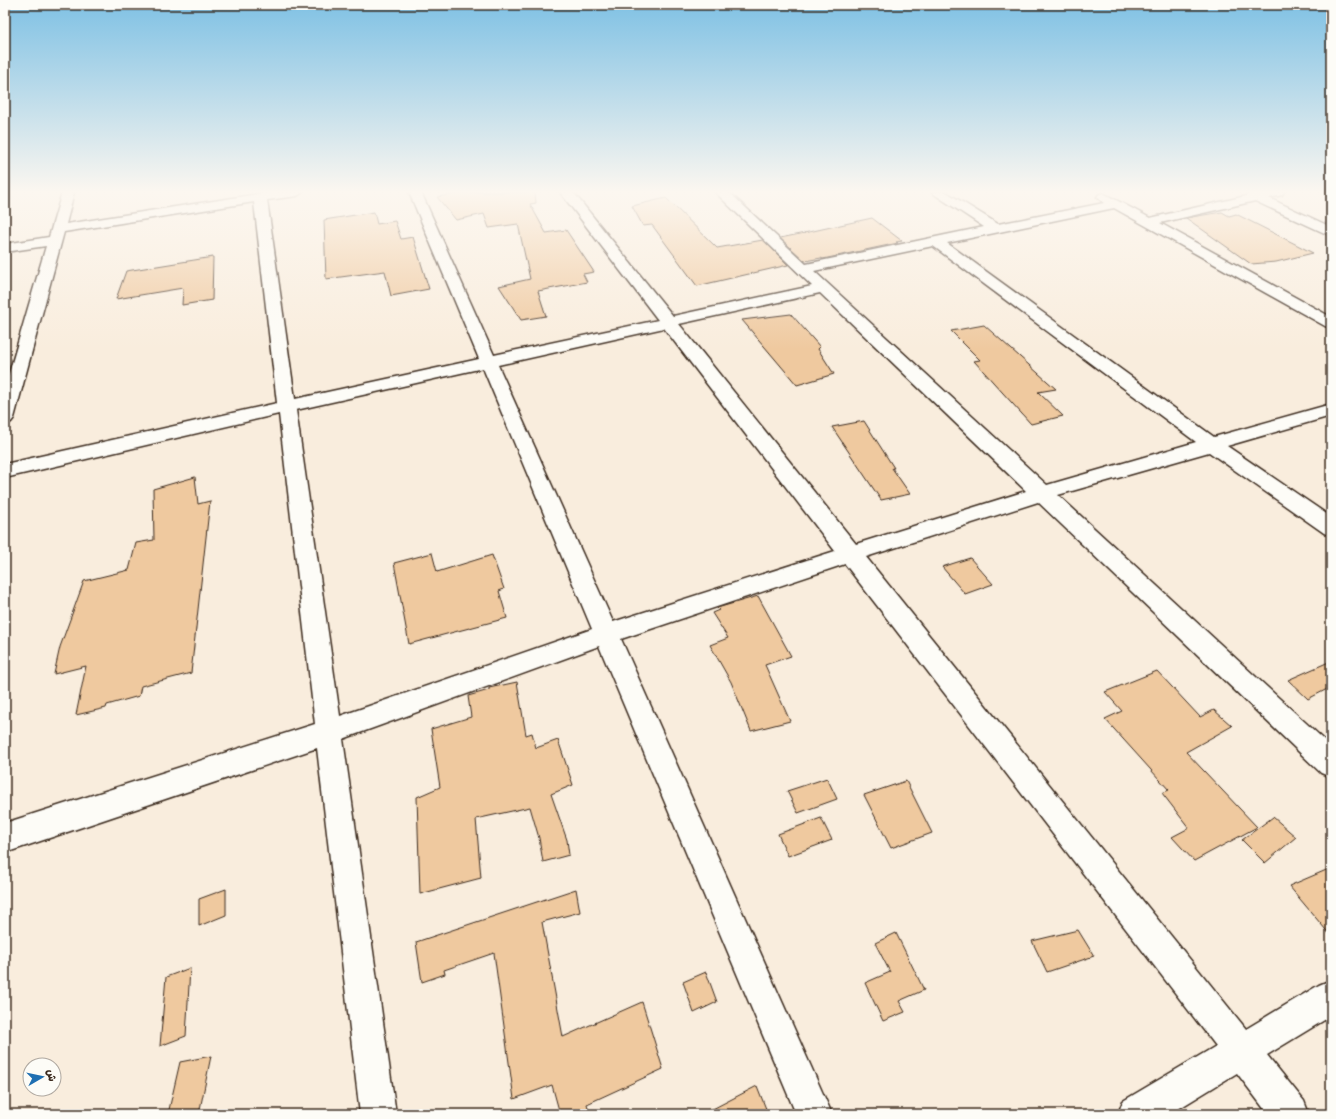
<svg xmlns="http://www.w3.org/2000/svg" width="1336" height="1119" font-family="Delius,'Playpen Sans Arabic',sans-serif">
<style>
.building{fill:#efc99f;stroke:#3b2a1e}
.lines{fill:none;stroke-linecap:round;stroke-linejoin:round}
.minor-casing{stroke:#3b2a1e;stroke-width:3}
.minor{fill:#fdfcf7;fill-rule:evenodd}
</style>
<rect width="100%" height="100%" fill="#f9eddd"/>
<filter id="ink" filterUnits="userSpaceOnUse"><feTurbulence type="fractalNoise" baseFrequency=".025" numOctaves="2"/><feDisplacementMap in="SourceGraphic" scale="8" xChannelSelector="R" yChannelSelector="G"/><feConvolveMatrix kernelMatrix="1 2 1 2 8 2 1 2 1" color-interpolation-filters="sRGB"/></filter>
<g filter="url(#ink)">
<!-- building -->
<path class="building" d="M 467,192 L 535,192 L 536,203 L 530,204 L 546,233 L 566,230 L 594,272 L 583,274 L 587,282 L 538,291 L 546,316 L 521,320 L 499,286 L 530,279 L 518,224 L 489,228 L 484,214 L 456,220 L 437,197 Z
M 666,198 L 717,248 L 763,240 L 788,265 L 697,286 L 652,225 L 643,226 L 632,206 Z
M 374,212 L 377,224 L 395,221 L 401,239 L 413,237 L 429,289 L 391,296 L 385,271 L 326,279 L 324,220 Z
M 1222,212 L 1229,216 L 1236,214 L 1313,253 L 1276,262 L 1251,264 L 1186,218 Z
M 872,218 L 902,241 L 896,242 L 898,243 L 823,259 L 821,258 L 805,261 L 780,238 L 805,233 L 804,233 Z
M 213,257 L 212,300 L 182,305 L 183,288 L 116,299 L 126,271 Z
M 791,314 L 820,347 L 818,349 L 834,374 L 797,385 L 742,320 Z
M 984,325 L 1056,389 L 1038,392 L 1063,416 L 1031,424 L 974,361 L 980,360 L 951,331 Z
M 864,421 L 894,468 L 892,468 L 910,494 L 881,500 L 832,427 Z
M 195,477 L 198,504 L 210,501 L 191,673 L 141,686 L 139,696 L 107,705 L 106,708 L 76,715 L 86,666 L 54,674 L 60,647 L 84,581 L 129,570 L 136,543 L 154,540 L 153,489 Z
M 432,553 L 437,572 L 492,555 L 504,589 L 499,591 L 507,618 L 409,644 L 394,563 Z
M 970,558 L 993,584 L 965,594 L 942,567 Z
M 758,596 L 791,656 L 765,665 L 790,721 L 751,731 L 731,682 L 710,645 L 728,638 L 712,613 L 719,610 L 717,608 Z
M 1331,661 L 1331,687 L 1308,699 L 1288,680 Z
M 1157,671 L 1200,717 L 1214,710 L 1232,726 L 1186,752 L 1257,827 L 1194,861 L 1172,837 L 1189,828 L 1162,793 L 1169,790 L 1105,719 L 1122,711 L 1105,692 Z
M 517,682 L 526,735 L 532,733 L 536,748 L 558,740 L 573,785 L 551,794 L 567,840 L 569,855 L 543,862 L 539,838 L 530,807 L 476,819 L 481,878 L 420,894 L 417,797 L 440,787 L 431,729 L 471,717 L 468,696 L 489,690 L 489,688 Z
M 827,778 L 837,799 L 798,813 L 787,791 Z
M 906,781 L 932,833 L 891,848 L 864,795 Z
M 1273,817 L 1296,837 L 1265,863 L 1242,840 Z
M 821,818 L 832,840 L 788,856 L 778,834 Z
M 1331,868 L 1331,936 L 1289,886 Z
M 226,889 L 226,915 L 199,926 L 199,899 Z
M 576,889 L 580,912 L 542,922 L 563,1037 L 642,1002 L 663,1069 L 587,1104 L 590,1114 L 560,1114 L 552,1085 L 514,1099 L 494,953 L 444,970 L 445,974 L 422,982 L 416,942 Z
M 1078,930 L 1094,956 L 1047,972 L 1032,941 Z
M 896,933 L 924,990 L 899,1001 L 905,1012 L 883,1021 L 865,983 L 890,972 L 875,943 Z
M 190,968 L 186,1036 L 160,1046 L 166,977 Z
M 706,972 L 717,1002 L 694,1013 L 683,982 Z
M 211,1056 L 199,1114 L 168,1114 L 180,1062 Z
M 757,1086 L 768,1114 L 703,1114 Z"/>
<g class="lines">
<defs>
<path id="minor" d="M 62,192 L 74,192 L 66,224 L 270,192 L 303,192 L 297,196 L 267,200 L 295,399 L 479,359 L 409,192 L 421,192 L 494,355 L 658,320 L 560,192 L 573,192 L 673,316 L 812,286 L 715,192 L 729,192 L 806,264 L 984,227 L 931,192 L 946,192 L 998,224 L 1104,203 L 1097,197 L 1099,194 L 1103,193 L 1150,218 L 1246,196 L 1247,192 L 1284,192 L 1282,195 L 1269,198 L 1331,227 L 1331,236 L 1255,201 L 1160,223 L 1331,317 L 1331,328 L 1325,326 L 1114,208 L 947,243 L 1214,437 L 1331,404 L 1331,416 L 1227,446 L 1331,517 L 1331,536 L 1324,533 L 1209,452 L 1058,495 L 1331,746 L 1331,777 L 1321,773 L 1038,502 L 866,557 L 1246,1029 L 1319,985 L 1331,980 L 1331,1016 L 1267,1055 L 1304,1101 L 1309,1114 L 1268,1114 L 1237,1073 L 1170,1114 L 1118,1114 L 1123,1101 L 1216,1046 L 845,564 L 621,639 L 832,1114 L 796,1114 L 599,646 L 343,739 L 396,1114 L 360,1114 L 317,748 L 5,853 L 5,823 L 315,724 L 279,414 L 5,478 L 5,464 L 277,403 L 254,202 L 64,232 L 14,418 L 11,422 L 5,424 L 5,387 L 46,246 L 5,252 L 5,244 L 49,237 ZM 933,246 L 1196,442 L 1047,485 L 814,271 ZM 820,293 L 1026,491 L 856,544 L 679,324 ZM 664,328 L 835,551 L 613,622 L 498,365 ZM 483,368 L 592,629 L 340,716 L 296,410 Z"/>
</defs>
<!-- minor casing -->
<use href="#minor" class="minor-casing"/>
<!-- minor -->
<use href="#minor" class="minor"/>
</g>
</g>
<!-- sky -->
<linearGradient id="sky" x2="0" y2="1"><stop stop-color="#7fc1e4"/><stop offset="0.55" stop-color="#fcf7f0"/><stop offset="1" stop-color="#fcf7f0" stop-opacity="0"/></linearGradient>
<rect width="1336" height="349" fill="url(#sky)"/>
<!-- margin -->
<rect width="1336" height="1119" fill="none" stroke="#fdfcf7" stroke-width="20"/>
<rect x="10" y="10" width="1316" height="1099" fill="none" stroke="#3b2a1e" stroke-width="1.5" filter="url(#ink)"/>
<!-- north arrow -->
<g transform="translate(42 1077) rotate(81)"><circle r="19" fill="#fdfcf7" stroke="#afa8a0"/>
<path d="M0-3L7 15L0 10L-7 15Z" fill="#1f6fb2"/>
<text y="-6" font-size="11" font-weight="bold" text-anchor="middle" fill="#3b2a1e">ش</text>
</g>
</svg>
